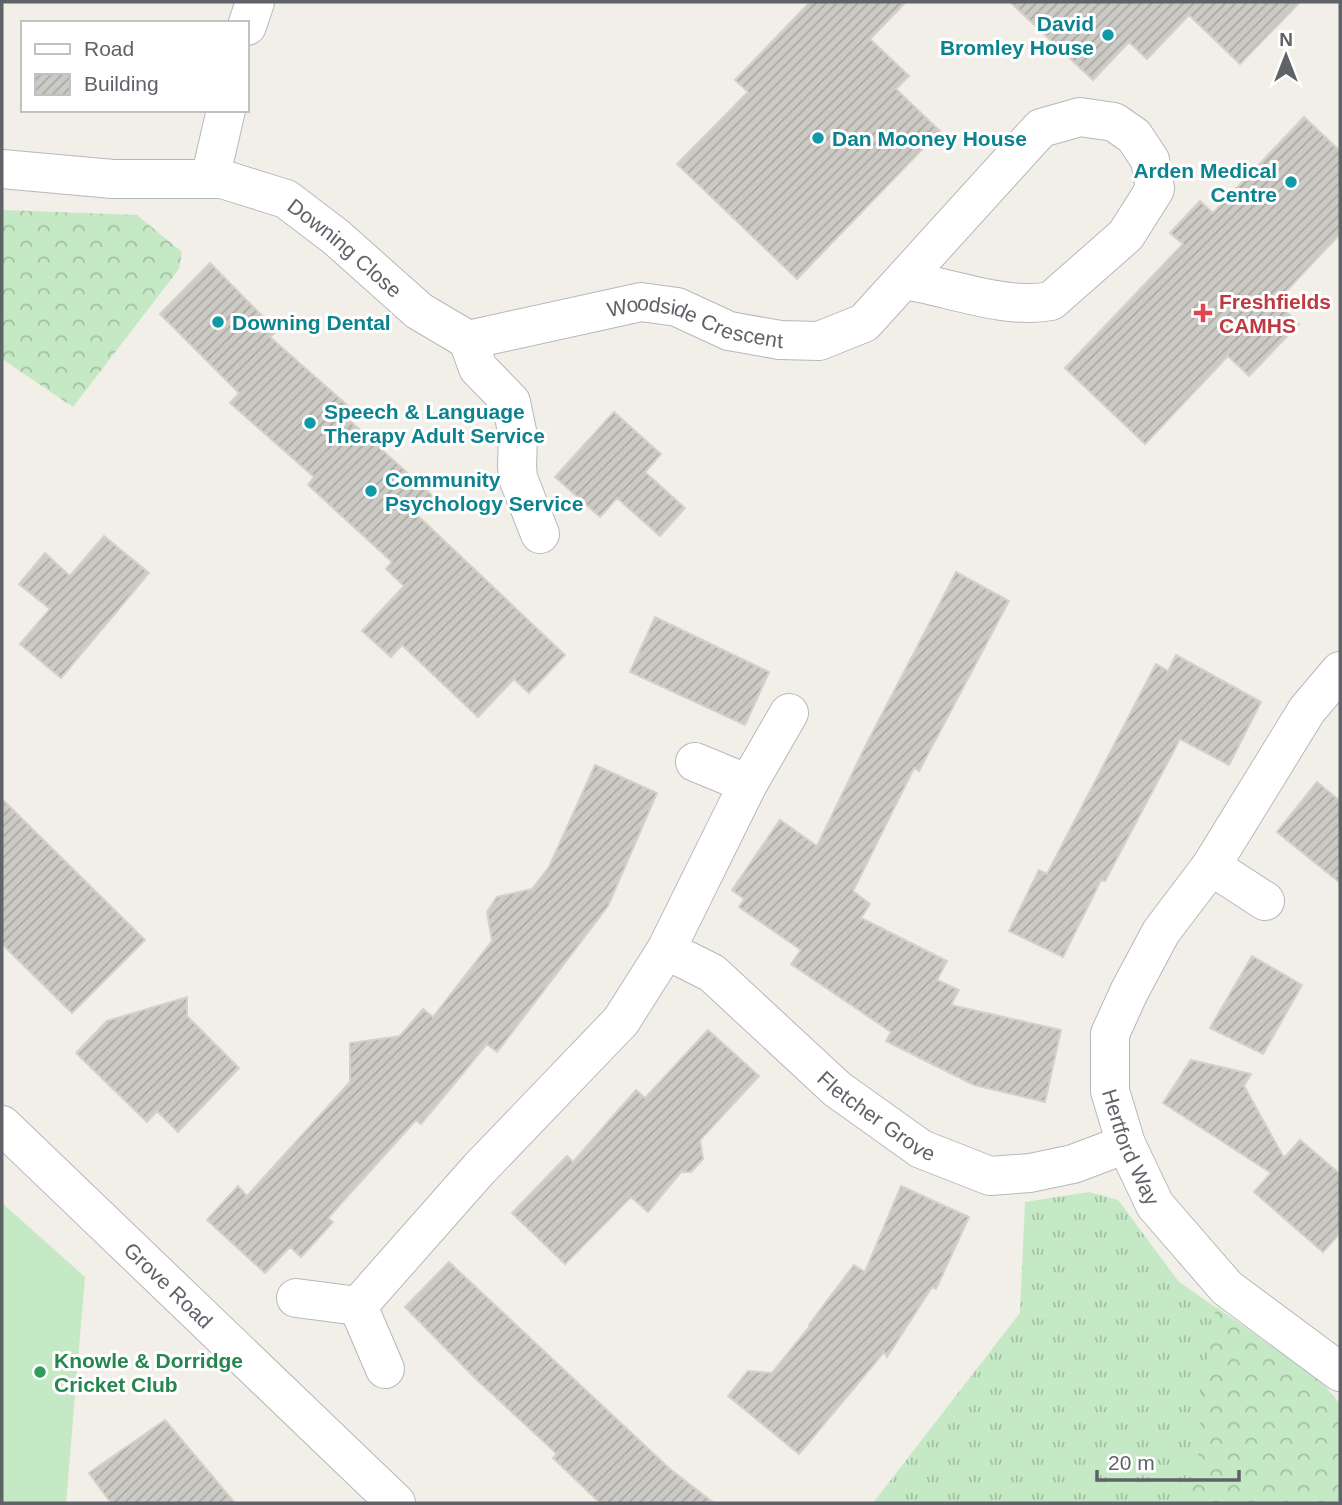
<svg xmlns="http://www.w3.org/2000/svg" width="1342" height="1505" font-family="Arial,sans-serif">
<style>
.grass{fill:url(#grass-tufts)}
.forest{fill:url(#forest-crowns)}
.garden{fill:#c5e8c5}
.building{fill:url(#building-hatch);stroke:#d6d1c6;stroke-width:2}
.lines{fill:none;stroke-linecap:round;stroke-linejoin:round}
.street-casing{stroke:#b5b8bc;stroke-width:40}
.street{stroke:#fff;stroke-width:38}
.culture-dot{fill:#0f9aa8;stroke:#fff;stroke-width:2.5}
.health-dot{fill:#e0444e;stroke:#fff;stroke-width:2.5}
.leisure-dot{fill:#2e9e5b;stroke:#fff;stroke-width:2.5}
.labels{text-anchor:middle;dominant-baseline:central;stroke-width:6;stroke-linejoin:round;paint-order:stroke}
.culture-label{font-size:21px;font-weight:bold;fill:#0d838f;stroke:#fff;text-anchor:start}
.street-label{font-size:21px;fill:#5f6368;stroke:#fff}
.health-label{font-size:21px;font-weight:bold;fill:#be3a42;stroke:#fff;text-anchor:start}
.leisure-label{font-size:21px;font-weight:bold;fill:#27864d;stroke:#fff;text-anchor:start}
</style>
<defs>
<pattern id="grass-tufts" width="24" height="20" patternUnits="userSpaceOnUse" patternTransform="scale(1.75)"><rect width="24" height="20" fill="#c5e8c5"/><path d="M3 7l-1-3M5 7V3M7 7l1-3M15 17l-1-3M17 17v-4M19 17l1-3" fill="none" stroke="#a3c0a4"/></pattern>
<pattern id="forest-crowns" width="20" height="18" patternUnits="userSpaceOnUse" patternTransform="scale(1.75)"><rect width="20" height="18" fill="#c5e8c5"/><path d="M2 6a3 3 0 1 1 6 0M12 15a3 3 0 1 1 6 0" fill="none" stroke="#a3c0a4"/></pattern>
<pattern id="building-hatch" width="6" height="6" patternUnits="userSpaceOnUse" patternTransform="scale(1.75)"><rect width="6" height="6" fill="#cccac5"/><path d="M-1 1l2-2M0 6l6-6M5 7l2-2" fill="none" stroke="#a9a8a4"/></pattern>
</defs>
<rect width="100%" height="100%" fill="#f1efe8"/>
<!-- grass -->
<path class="grass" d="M 1089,1192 L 1118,1200 L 1179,1282 L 1318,1378 L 1340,1404 L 1340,1503 L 873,1503 L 1020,1313 L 1025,1202 Z"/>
<!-- forest -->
<path class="forest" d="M 2,210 L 137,215 L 182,252 L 179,269 L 73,407 L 2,359 Z
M 1216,1307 L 1318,1378 L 1340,1404 L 1340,1503 L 1185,1503 L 1198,1459 L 1202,1392 Z"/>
<!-- garden -->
<path class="garden" d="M 2,1203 L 85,1277 L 66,1503 L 2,1503 Z"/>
<!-- building -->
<path class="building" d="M 810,2 L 906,2 L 870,39 L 909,76 L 896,89 L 940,131 L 797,279 L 677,164 L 748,92 L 735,80 Z
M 1010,2 L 1300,2 L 1240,64 L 1189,15 L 1147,59 L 1129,42 L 1093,80 Z
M 1304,117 L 1340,151 L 1340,234 L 1276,302 L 1299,324 L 1249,376 L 1228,356 L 1145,444 L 1065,368 L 1183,244 L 1170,233 L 1200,201 L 1213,213 Z
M 210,263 L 277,331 L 270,337 L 355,412 L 348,419 L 434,497 L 417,515 L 565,655 L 529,693 L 514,679 L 478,717 L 402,645 L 391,657 L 362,631 L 404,586 L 386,569 L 392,562 L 308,485 L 314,477 L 230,403 L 239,393 L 160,314 Z
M 614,412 L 661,454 L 645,472 L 685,508 L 660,536 L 617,498 L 600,517 L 555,477 Z
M 104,536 L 149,573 L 61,678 L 20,644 L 50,609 L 19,584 L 45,553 L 70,576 Z
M 956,572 L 1009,601 L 919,771 L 914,768 L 853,891 L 870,904 L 861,918 L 947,961 L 937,980 L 959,990 L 951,1005 L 1061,1030 L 1045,1102 L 974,1085 L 886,1041 L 891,1032 L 791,964 L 801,950 L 739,907 L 744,899 L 732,890 L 780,820 L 817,846 L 867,743 Z
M 655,617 L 769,672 L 745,725 L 630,672 Z
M 1176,655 L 1261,702 L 1229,765 L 1180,739 L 1105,881 L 1101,880 L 1063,957 L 1009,931 L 1039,870 L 1047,874 L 1156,664 L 1168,671 Z
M 595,765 L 657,793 L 608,906 L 497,1052 L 487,1044 L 421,1124 L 416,1120 L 328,1218 L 333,1222 L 301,1257 L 290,1247 L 265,1273 L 207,1220 L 238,1186 L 247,1196 L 350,1082 L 350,1043 L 400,1036 L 423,1009 L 433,1017 L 492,941 L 487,912 L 497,897 L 532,889 L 549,867 Z
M 1317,782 L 1340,801 L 1340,883 L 1277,832 Z
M 2,799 L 145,940 L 72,1013 L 2,944 Z
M 1252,956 L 1302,985 L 1263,1054 L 1210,1028 Z
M 187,997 L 187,1016 L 239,1068 L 178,1132 L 157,1111 L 147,1122 L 76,1053 L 107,1021 Z
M 708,1030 L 759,1076 L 700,1140 L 703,1159 L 691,1172 L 681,1172 L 648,1212 L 631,1197 L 565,1264 L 512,1213 L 567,1156 L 573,1162 L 636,1090 L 645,1098 Z
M 1191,1060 L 1251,1074 L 1244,1086 L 1284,1158 L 1300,1140 L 1340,1174 L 1340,1233 L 1323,1252 L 1254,1192 L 1271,1173 L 1163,1103 Z
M 901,1186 L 969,1217 L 936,1289 L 932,1287 L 887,1357 L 884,1352 L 799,1454 L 728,1396 L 748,1371 L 772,1373 L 810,1326 L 809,1325 L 854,1265 L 865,1272 Z
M 449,1262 L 670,1469 L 714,1503 L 600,1503 L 553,1458 L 557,1454 L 474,1377 L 405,1307 Z
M 165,1420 L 235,1503 L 111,1503 L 89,1473 Z"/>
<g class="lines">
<defs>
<g id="street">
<path d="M 247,26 L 255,2"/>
<path id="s1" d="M 2,169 L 113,179 L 222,179 L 286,199 L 336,237 L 419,311 L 468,340"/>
<path d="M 210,179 L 226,110"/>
<path id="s2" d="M 468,340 L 641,302 L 677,307 L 729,331 L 780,340 L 819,341 L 864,323 L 1041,128 L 1080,117 L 1114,122 L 1134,136 L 1150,160 L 1155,189 L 1126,235 L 1051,301 C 1006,310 949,287 904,280"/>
<path d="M 468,340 L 478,368 L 511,402 L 518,436 L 517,466 L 518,478 L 540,534"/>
<path id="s3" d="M 1340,671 L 1307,710 L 1211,866 L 1161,932 L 1129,992 L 1110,1034 L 1110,1091 L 1126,1144 L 1155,1205 L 1227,1288 L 1340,1372"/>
<path d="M 695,762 L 748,784"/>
<path d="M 1211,866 L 1265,901"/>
<path id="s4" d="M 666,950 L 712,973 L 837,1089 L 921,1149 L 990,1176 L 1030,1173 L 1073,1164 L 1126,1144"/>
<path id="s5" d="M 2,1125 L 396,1503"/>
<path d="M 296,1298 L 358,1306 L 385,1369"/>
<path d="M 358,1306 L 479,1169 L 621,1021 L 666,950 L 748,784 L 789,713"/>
</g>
</defs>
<!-- street casing -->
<use href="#street" class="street-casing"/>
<!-- street -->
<use href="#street" class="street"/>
</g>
<!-- markers -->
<g class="culture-dot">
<circle cx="1108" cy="35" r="7"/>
<circle cx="818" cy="138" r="7"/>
<circle cx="1291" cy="182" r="7"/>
<circle cx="218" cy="322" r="7"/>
<circle cx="310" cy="423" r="7"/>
<circle cx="371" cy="491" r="7"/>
</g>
<path class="health-dot" d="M1199.5 302.5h7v7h7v7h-7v7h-7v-7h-7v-7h7z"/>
<circle class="leisure-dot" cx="40" cy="1372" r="7"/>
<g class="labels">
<!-- culture labels -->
<g class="culture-label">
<text x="1094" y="23" text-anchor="end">David<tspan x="1094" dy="24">Bromley House</tspan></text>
<text x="832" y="138">Dan Mooney House</text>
<text x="1277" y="170" text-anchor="end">Arden Medical<tspan x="1277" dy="24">Centre</tspan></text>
<text x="232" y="322">Downing Dental</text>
<text x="324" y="411">Speech &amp; Language<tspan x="324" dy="24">Therapy Adult Service</tspan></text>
<text x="385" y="479">Community<tspan x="385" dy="24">Psychology Service</tspan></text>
</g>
<!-- street labels -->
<g class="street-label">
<text stroke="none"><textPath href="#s1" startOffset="364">Downing Close</textPath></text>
<text stroke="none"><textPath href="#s2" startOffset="234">Woodside Crescent</textPath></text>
<text stroke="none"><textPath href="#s4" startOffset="270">Fletcher Grove</textPath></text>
<text stroke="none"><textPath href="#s3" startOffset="548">Hertford Way</textPath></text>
<text stroke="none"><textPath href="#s5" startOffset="231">Grove Road</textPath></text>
</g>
<!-- health labels -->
<g class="health-label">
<text x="1219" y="301">Freshfields<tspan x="1219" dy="24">CAMHS</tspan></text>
</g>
<!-- leisure labels -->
<g class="leisure-label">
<text x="54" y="1360">Knowle &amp; Dorridge<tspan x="54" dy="24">Cricket Club</tspan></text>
</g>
</g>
<!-- border -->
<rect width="1342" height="1505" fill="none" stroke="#5f6368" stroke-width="7"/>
<!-- legend -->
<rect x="21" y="21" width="228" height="91" fill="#ffffff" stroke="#bfc1c3" stroke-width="2"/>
<rect x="35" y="44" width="35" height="10" fill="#ffffff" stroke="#bfc1c3" stroke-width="2"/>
<text x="84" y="56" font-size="21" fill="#5f6368">Road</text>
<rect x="35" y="74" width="35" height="21" fill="url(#building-hatch)" stroke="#bfc1c3" stroke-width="2"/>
<text x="84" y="91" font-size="21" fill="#5f6368">Building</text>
<!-- north arrow -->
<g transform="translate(1286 56)" stroke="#ffffff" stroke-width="5" paint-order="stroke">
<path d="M0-5L12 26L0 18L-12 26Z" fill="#5f6368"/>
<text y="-10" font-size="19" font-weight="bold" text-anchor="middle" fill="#5f6368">N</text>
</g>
<!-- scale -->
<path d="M1097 1470v10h142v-10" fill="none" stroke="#5f6368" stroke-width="3.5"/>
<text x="1108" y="1470" font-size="21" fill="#5f6368" stroke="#ffffff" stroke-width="5" paint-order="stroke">20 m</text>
</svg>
